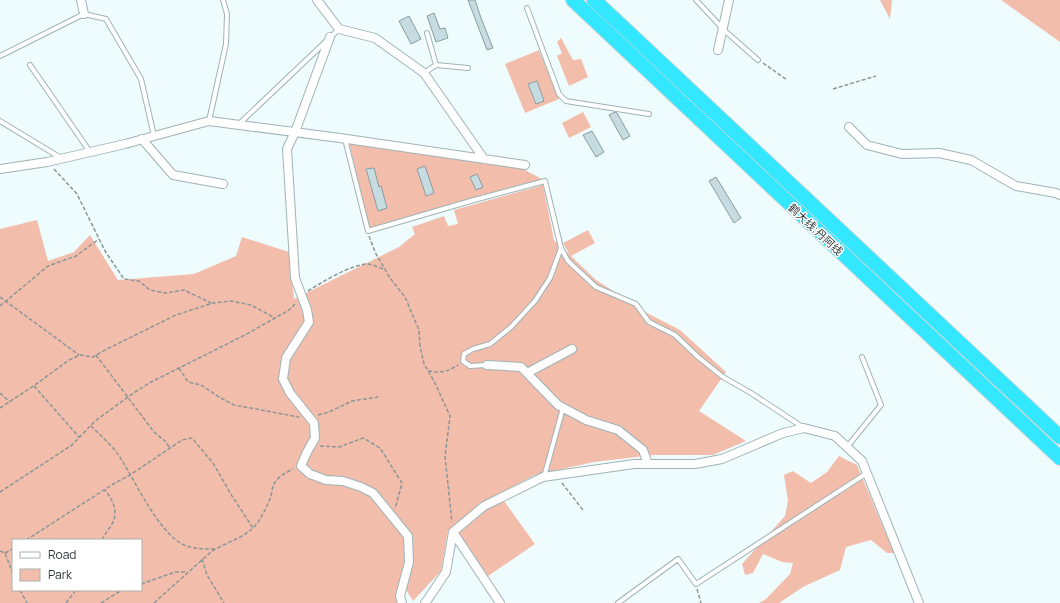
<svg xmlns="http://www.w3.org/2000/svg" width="1060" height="603" font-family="Manrope,'Noto Sans SC',sans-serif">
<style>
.green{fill:#f3bdab;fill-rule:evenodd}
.building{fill:#c7dce0;stroke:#899da1}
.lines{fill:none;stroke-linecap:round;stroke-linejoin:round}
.lane-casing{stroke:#9eb3b6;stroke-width:6}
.street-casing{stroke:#9eb3b6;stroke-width:10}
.highway-casing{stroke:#d5d7d7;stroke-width:16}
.path{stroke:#8b9697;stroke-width:1.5;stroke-dasharray:4 2;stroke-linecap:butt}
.lane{stroke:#fff;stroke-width:4}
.street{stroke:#fff;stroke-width:8}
.highway{stroke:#33e7fe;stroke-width:14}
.labels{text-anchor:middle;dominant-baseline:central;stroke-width:3;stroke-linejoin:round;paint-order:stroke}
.street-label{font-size:11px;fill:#2e3738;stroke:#fff}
</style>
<rect width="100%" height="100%" fill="#effcfe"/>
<!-- green -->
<path class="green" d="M 880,0 L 892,0 L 890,19 Z
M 1001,0 L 1060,0 L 1060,42 Z
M 561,38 L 573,60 L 581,59 L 588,77 L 569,86 L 557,56 L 562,53 L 557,42 Z
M 539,50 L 559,99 L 525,113 L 505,64 Z
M 583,112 L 591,127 L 569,138 L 562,123 Z
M 349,142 L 523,169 L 542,179 L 369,228 Z
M 543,185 L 554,240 L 569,254 L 563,243 L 588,230 L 595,243 L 571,256 L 596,280 L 649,314 L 680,330 L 726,372 L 699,411 L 746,441 L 713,455 L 654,455 L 594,462 L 535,475 L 499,494 L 535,544 L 488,576 L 448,530 L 441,571 L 413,601 L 400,580 L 399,603 L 0,603 L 0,229 L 37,220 L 48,261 L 74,252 L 90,235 L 118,280 L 194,274 L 236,256 L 242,237 L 289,252 L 294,299 L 399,247 L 415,234 L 412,227 L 444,216 L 448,226 L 458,224 L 454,210 ZM 13,540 L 141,540 L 141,590 L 13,590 Z
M 839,456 L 857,465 L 894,553 L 887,553 L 871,540 L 846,547 L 840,570 L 803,587 L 779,603 L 759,603 L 766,599 L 790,574 L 793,563 L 782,562 L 763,554 L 753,573 L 745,575 L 742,564 L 785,516 L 788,501 L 784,475 L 793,471 L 811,483 L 827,472 Z"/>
<!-- building -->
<path class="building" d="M 468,0 L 475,0 L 481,18 L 493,48 L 487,50 Z
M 434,13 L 440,29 L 445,28 L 448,38 L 436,42 L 427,16 Z
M 409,16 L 421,39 L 411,44 L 399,21 Z
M 537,81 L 544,101 L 536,104 L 528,84 Z
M 615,112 L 617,113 L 630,136 L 623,140 L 609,115 Z
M 592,131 L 604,152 L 596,157 L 583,135 Z
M 425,166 L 434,193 L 426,196 L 417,169 Z
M 374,168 L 379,187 L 381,186 L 387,208 L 378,211 L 366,169 Z
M 477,174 L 483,187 L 476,190 L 470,177 Z
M 716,177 L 741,218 L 734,223 L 709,181 Z"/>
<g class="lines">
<defs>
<path id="lane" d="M 696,0 L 725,31 L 758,60
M 527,8 L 559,94 L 566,101 L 649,114
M 427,33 L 436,65
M 0,56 L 84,14 L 106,19 L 141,79 L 154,136
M 30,65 L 90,152
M 424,73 L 436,65 L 468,68
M 0,121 L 61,158
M 209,121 L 226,44 L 227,14 L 223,0
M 239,124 L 339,29
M 345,139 L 368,231 L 474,200 L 545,181 L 561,248 L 568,261 L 596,287 L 636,304 L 649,322 L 675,335 L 698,357 L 723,377 L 751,393 L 804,428
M 487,365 L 470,366 L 463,361 L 464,354 L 473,349 L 490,344 L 511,327 L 535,301 L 550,278 L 561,248
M 847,447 L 881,405 L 862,357
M 544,477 L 563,408
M 618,603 L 678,559 L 696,584 L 867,473"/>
<path id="street" d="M 81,0 L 84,14
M 317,0 L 339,29 L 375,38 L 424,73 L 484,159
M 330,37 L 295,132 L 287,149 L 295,278 L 307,310 L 309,322 L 286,358 L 283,379 L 290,393 L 314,423 L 315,438 L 307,452 L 301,466 L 310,474 L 326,480 L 343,481 L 361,487 L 373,493 L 408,536 L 409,562 L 400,596 L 402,603
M 718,50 L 729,0
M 849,127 L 867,145 L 902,154 L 939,153 L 971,160 L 1016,186 L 1056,193 L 1060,195
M 142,139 L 173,175 L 223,184
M 0,169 L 47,162 L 125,144 L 209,121 L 340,138 L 525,165
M 487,365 L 521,367 L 558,405 L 586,420 L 618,430 L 643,450 L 648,464
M 527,373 L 572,349
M 453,532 L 484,506 L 543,477 L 634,464 L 695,464 L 722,459 L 783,433 L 804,428 L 835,436 L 862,461 L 919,603
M 425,603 L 428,599 L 446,572 L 453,532 L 500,603"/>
<path id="highway" d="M 573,0 L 1060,458
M 594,0 L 1060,437"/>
</defs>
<!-- lane casing -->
<use href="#lane" class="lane-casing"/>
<!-- street casing -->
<use href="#street" class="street-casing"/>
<!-- highway casing -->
<use href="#highway" class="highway-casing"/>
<!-- path -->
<path class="path" d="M 763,63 L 787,80
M 833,89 L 876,76
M 54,169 L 77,194 L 105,251 L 124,279 L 139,281 L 150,290 L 165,293 L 184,290 L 211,303
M 369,236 L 375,252 L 390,278 L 405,297 L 419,330 L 420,346 L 424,364 L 434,381 L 450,416 L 445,457 L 452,522
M 308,291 C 322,282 352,264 368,264 C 374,265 381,268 386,270
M 0,297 L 79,355
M 0,306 L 48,266 L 76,256 L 99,239
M 96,355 L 154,432 L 165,441 L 170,448
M 179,368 L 188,382 L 201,385 L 219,397 L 234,405 L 299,417
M 428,371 C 442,373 447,372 458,365
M 34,386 L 79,437
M 0,393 L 10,402
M 0,408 L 35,385 L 69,360 L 80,355 L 93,357 L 107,349 L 176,315 L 213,303 L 231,301 L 251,305 L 275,318
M 318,415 L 329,412 L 352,401 L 378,397
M 91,426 C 101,436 114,447 121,459 C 137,484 158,532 184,545 C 194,549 203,549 214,549
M 320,446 L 339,447 L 363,438 L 380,448 L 402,483 L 395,509
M 562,483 L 583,510
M 0,492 L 72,445 L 95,421 L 135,392 L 151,382 L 245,335 L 289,310 L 295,304
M 26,540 L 115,483 L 130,475 L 182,440 L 192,438 L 213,463 L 232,496 L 253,528
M 102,540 C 105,533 111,527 114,520 C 117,508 112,499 105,490
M 0,551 L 5,553 L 13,574
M 5,553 L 13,549
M 202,559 L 207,575 L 224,603
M 141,584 L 175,572 L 187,572
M 697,589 L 701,603
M 20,590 L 27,603
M 66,603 L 76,590
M 101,603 L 122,590
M 154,603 L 212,551 C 225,543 244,538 255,526 C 262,517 267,507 271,496 C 272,492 272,487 274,484 C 277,477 287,472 293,469"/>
<!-- lane -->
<use href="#lane" class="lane"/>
<!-- street -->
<use href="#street" class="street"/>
<!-- highway -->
<use href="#highway" class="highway"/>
</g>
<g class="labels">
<!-- street labels -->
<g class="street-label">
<text transform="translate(816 229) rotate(43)">鹤大线;丹阿线</text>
</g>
</g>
<!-- legend -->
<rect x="12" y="539" width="130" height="52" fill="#ffffff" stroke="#abafaf"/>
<rect x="20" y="552" width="20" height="6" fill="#ffffff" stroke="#abafaf"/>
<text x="48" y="559" font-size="12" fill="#2e3738">Road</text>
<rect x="20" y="569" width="20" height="12" fill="#f3bdab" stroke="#abafaf"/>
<text x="48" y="579" font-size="12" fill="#2e3738">Park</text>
</svg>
